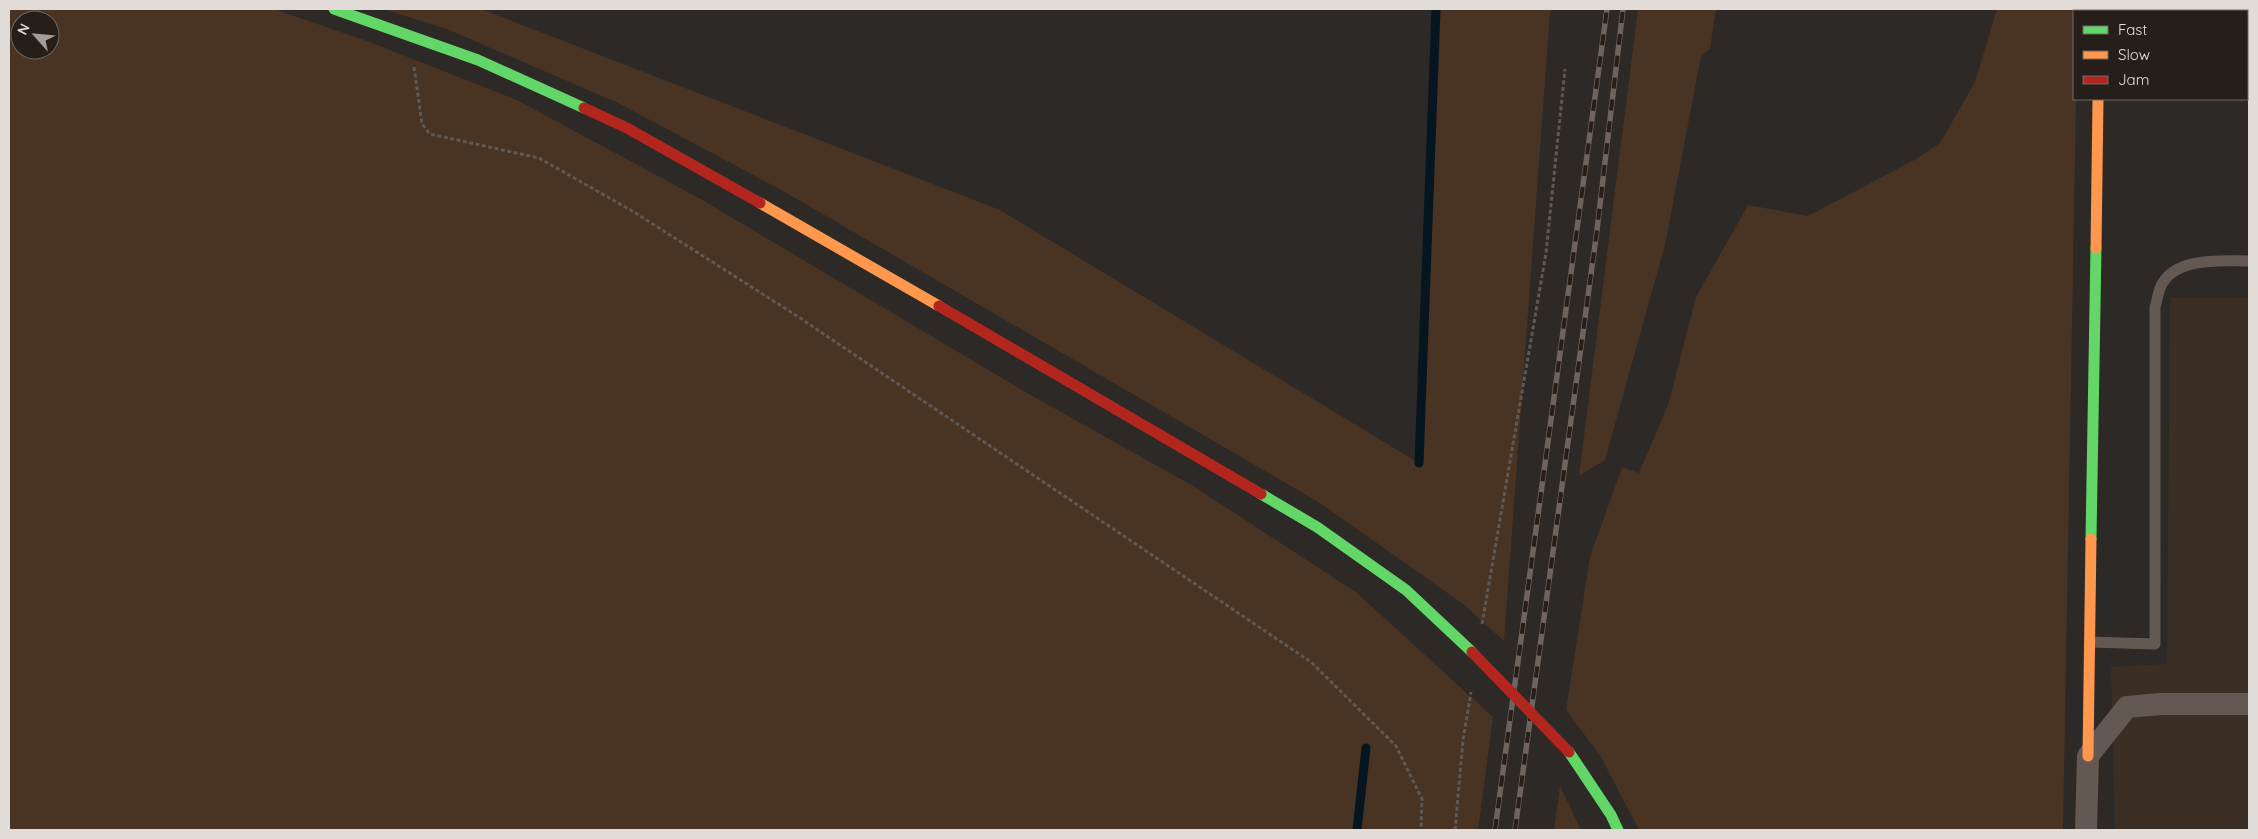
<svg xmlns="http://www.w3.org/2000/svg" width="2258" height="839" font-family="Quicksand,sans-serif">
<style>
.built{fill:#3b2f25}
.green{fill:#493323;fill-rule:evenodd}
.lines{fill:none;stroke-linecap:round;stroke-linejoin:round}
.stream{stroke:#051621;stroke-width:9}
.path{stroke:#605853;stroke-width:3;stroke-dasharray:4 2.5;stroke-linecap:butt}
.lane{stroke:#635952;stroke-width:11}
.street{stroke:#635952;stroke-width:22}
.fast{stroke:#63d668;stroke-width:11}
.slow{stroke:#ff974d;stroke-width:11}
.jam{stroke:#b3261e;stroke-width:11}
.rail-casing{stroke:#6d6460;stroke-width:5.5}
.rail{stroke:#261e18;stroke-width:4;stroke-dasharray:11;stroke-linecap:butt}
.jam-bridge{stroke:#b3261e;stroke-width:11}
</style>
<rect width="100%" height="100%" fill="#2c2926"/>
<!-- built -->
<path class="built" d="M 2170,298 L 2249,298 L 2249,830 L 2115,830 L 2111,667 L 2167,664 Z"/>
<!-- green -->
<path class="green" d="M 9,9 L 274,9 L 367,41 L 517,100 L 699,198 L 1029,394 L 1195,487 L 1357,593 L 1493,717 L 1478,830 L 9,830 ZM 20,20 L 50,20 L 50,50 L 20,50 Z
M 384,9 L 481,9 L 1000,210 L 1419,463 L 1436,9 L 1553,9 L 1550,12 L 1504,641 L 1463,604 L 1320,503 L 783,191 L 618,103 L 449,30 Z
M 1638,9 L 1716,9 L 1710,49 L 1701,56 L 1665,245 L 1605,460 L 1579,476 Z
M 1997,9 L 2078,9 L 2078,11 L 2074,11 L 2074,99 L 2076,99 L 2063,830 L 1639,830 L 1601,757 L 1566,710 L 1590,557 L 1622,467 L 1639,473 L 1668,405 L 1696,297 L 1748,205 L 1808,216 L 1916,159 L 1940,143 L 1975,82 Z
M 1560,786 L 1581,830 L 1554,830 Z"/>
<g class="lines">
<!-- stream -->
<path class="stream" d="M 1419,463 L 1436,9
M 1357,830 L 1366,748"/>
<!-- path -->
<path class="path" d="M 414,67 L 422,124 L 430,134 L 539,158 L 634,212 L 797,316 L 1311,662 L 1396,746 L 1422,799 L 1421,830
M 1482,624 L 1546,253 L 1565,69
M 1455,830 L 1463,740 L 1471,692"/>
<!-- lane -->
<path class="lane" d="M 2101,11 L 2102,9
M 2171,11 L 2171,9
M 2247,28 L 2249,28
M 2090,642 L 2155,644 L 2155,307 C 2157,301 2158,294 2160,288 C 2173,256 2222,261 2249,261"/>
<!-- street -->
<path class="street" d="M 2086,830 L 2088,756 L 2127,707 L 2160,704 L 2249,704"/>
<!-- fast -->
<path class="fast" d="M 334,9 L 478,60 L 584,108
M 1261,494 L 1317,527 L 1406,590 L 1472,652
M 2091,539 L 2096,248
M 1569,752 L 1611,815 L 1618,830"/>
<!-- slow -->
<path class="slow" d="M 760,203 L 939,306
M 2096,248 L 2098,99
M 2088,756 L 2091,539"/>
<!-- jam -->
<path class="jam" d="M 584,108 L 627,128 L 760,203
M 939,306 L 1261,494"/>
<defs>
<path id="rail" d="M 1495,830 L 1607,9
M 1515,830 L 1597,230 L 1623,9"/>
</defs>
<!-- rail casing -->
<use href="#rail" class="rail-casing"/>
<!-- rail -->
<use href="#rail" class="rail"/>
<!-- jam-bridge -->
<path class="jam-bridge" d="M 1472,652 L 1569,752"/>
</g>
<!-- border -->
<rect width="2258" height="839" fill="none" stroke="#e2dcd8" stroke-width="20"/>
<!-- legend -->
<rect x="2073" y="10" width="175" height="90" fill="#261e18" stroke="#716a65"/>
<rect x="2083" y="26" width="25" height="8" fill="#63d668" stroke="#716a65"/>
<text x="2118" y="35" font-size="15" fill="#e2dcd8">Fast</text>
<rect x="2083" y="51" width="25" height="8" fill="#ff974d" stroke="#716a65"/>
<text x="2118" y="60" font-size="15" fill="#e2dcd8">Slow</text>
<rect x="2083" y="76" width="25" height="8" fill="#b3261e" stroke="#716a65"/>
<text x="2118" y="85" font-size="15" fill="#e2dcd8">Jam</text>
<!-- north arrow -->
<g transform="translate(35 35) rotate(297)"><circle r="24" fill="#261e18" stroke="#716a65"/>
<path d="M0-4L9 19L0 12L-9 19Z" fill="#a29d9a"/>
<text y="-8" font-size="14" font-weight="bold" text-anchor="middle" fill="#e2dcd8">N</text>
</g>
</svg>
